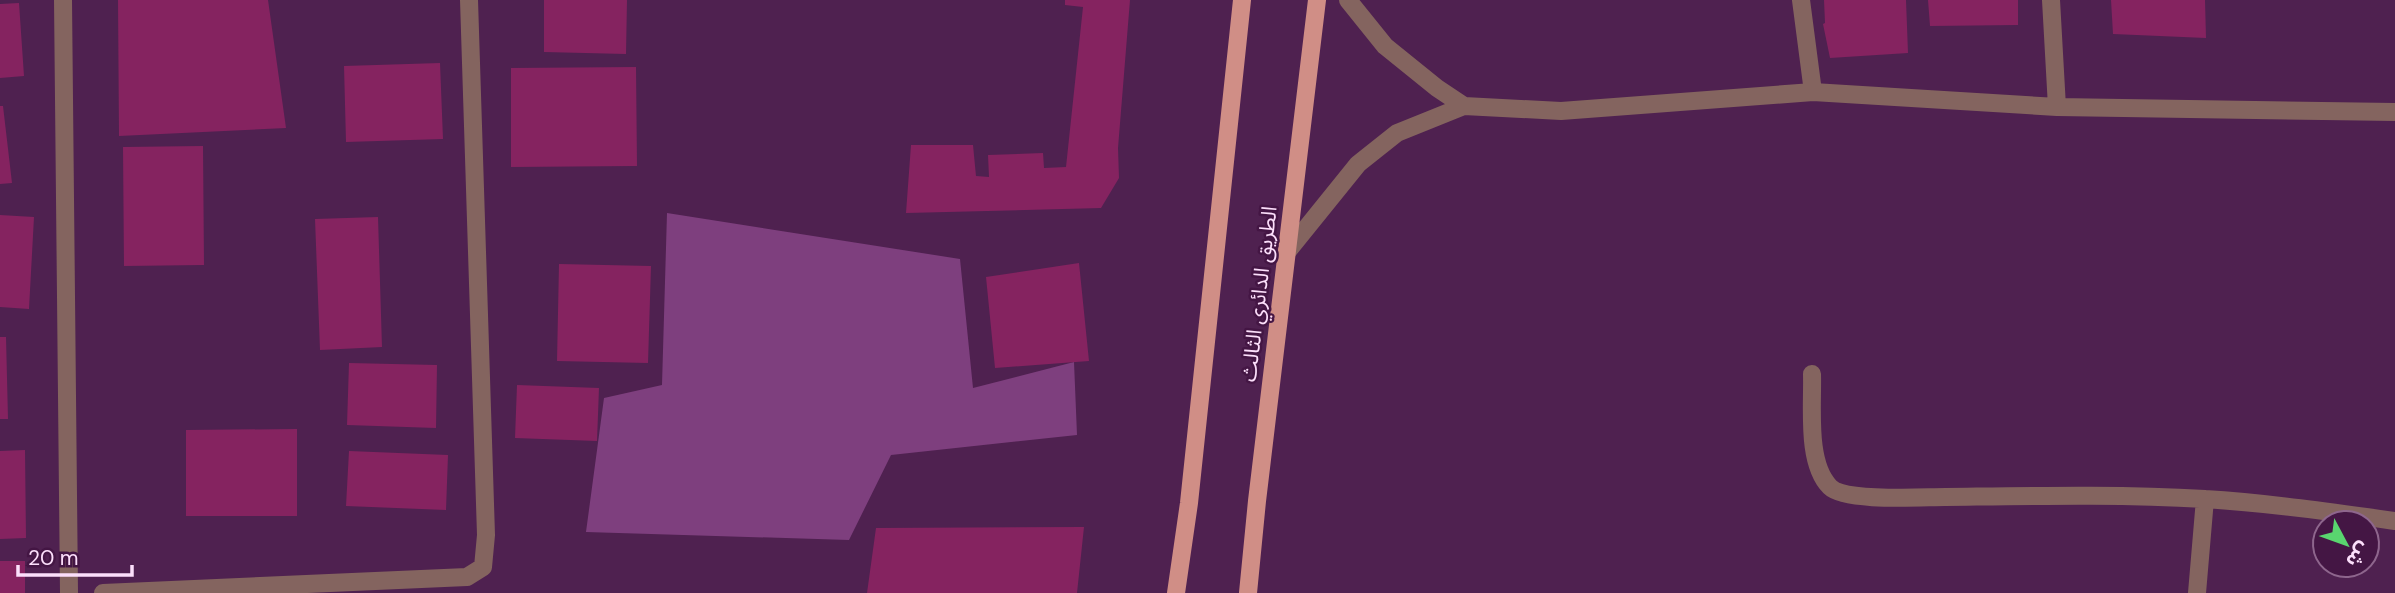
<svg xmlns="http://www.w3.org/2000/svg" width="2395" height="593" font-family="'DM Sans','Noto Sans Arabic',sans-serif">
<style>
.green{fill:#7e3f7e}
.building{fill:#852360}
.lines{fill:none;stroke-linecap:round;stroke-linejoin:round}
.street{stroke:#84645f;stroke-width:18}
.primary{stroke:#d08e86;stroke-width:18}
.labels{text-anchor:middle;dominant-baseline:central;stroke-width:5;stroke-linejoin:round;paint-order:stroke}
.street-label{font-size:21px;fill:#fcdffb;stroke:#441644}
</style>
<rect width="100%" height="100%" fill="#4f2150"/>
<!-- green -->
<path class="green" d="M 667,213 L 960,259 L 973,388 L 1074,362 L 1077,435 L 891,455 L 849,540 L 586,532 L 604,398 L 662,385 Z"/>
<!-- building -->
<path class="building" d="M 118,0 L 268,0 L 286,128 L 119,136 Z
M 544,0 L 627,0 L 626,54 L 544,52 Z
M 1065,0 L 1130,0 L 1118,148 L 1119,178 L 1101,208 L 906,213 L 911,145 L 973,145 L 976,176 L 989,177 L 988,155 L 1043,153 L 1044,168 L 1066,167 L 1083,7 L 1065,5 Z
M 1824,0 L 1906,0 L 1908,53 L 1830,58 L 1823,24 L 1825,23 Z
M 1928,0 L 2018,0 L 2018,25 L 1930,26 Z
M 2111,0 L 2205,0 L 2206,38 L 2113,34 Z
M 19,3 L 24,76 L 0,78 L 0,4 Z
M 440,63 L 443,139 L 346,142 L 344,66 Z
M 636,67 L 637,166 L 511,167 L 511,68 Z
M 0,106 L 3,106 L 12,183 L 0,184 Z
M 203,146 L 204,265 L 124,266 L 123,147 Z
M 0,215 L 34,217 L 29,309 L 0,307 Z
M 378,217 L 382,347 L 320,350 L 315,219 Z
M 1079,263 L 1089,361 L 995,368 L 986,277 Z
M 559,264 L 651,266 L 648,363 L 557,361 Z
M 0,337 L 6,337 L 8,419 L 0,419 Z
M 349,363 L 437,365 L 436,428 L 347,425 Z
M 517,385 L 599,388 L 597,441 L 515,438 Z
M 297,429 L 297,516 L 186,516 L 186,430 Z
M 25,450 L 26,538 L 0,539 L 0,451 Z
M 349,451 L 448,455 L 446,510 L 346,506 Z
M 1084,527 L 1077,593 L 867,593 L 876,528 Z
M 0,561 L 25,561 L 25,593 L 0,593 Z"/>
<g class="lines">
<!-- street -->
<path class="street" d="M 63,0 L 69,593
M 1348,0 L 1385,46 L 1437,88 L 1464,106
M 1801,0 L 1813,92
M 2051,0 L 2057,107
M 1287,252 L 1358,164 L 1397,133 L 1464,106 L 1561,111 L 1813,92 L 2057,107 L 2395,112
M 1812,374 C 1813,406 1806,463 1830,487 C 1845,502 1921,497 1945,497 C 2031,496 2119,494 2205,499 C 2268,503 2332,512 2395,521
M 103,593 L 467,577 L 483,567 L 486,535 L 469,0
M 2197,593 L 2205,499"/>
<!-- primary -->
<path class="primary" d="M 1176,593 L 1189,503 L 1242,0
M 1248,593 L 1257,501 L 1317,0"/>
</g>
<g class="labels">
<!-- street labels -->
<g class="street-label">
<text transform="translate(1259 294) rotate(-83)">الطريق الدائري الثالث</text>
</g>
</g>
<!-- north arrow -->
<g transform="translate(2346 544) rotate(131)"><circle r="33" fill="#441644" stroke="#8e668d" stroke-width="2"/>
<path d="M0-5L12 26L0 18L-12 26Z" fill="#59d56f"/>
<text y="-10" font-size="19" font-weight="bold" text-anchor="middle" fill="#fcdffb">ش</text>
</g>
<!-- scale -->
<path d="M18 565v10h114v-10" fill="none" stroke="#fcdffb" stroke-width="3.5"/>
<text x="28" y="565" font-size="21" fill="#fcdffb" stroke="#441644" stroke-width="5" paint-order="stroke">20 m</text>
</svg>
